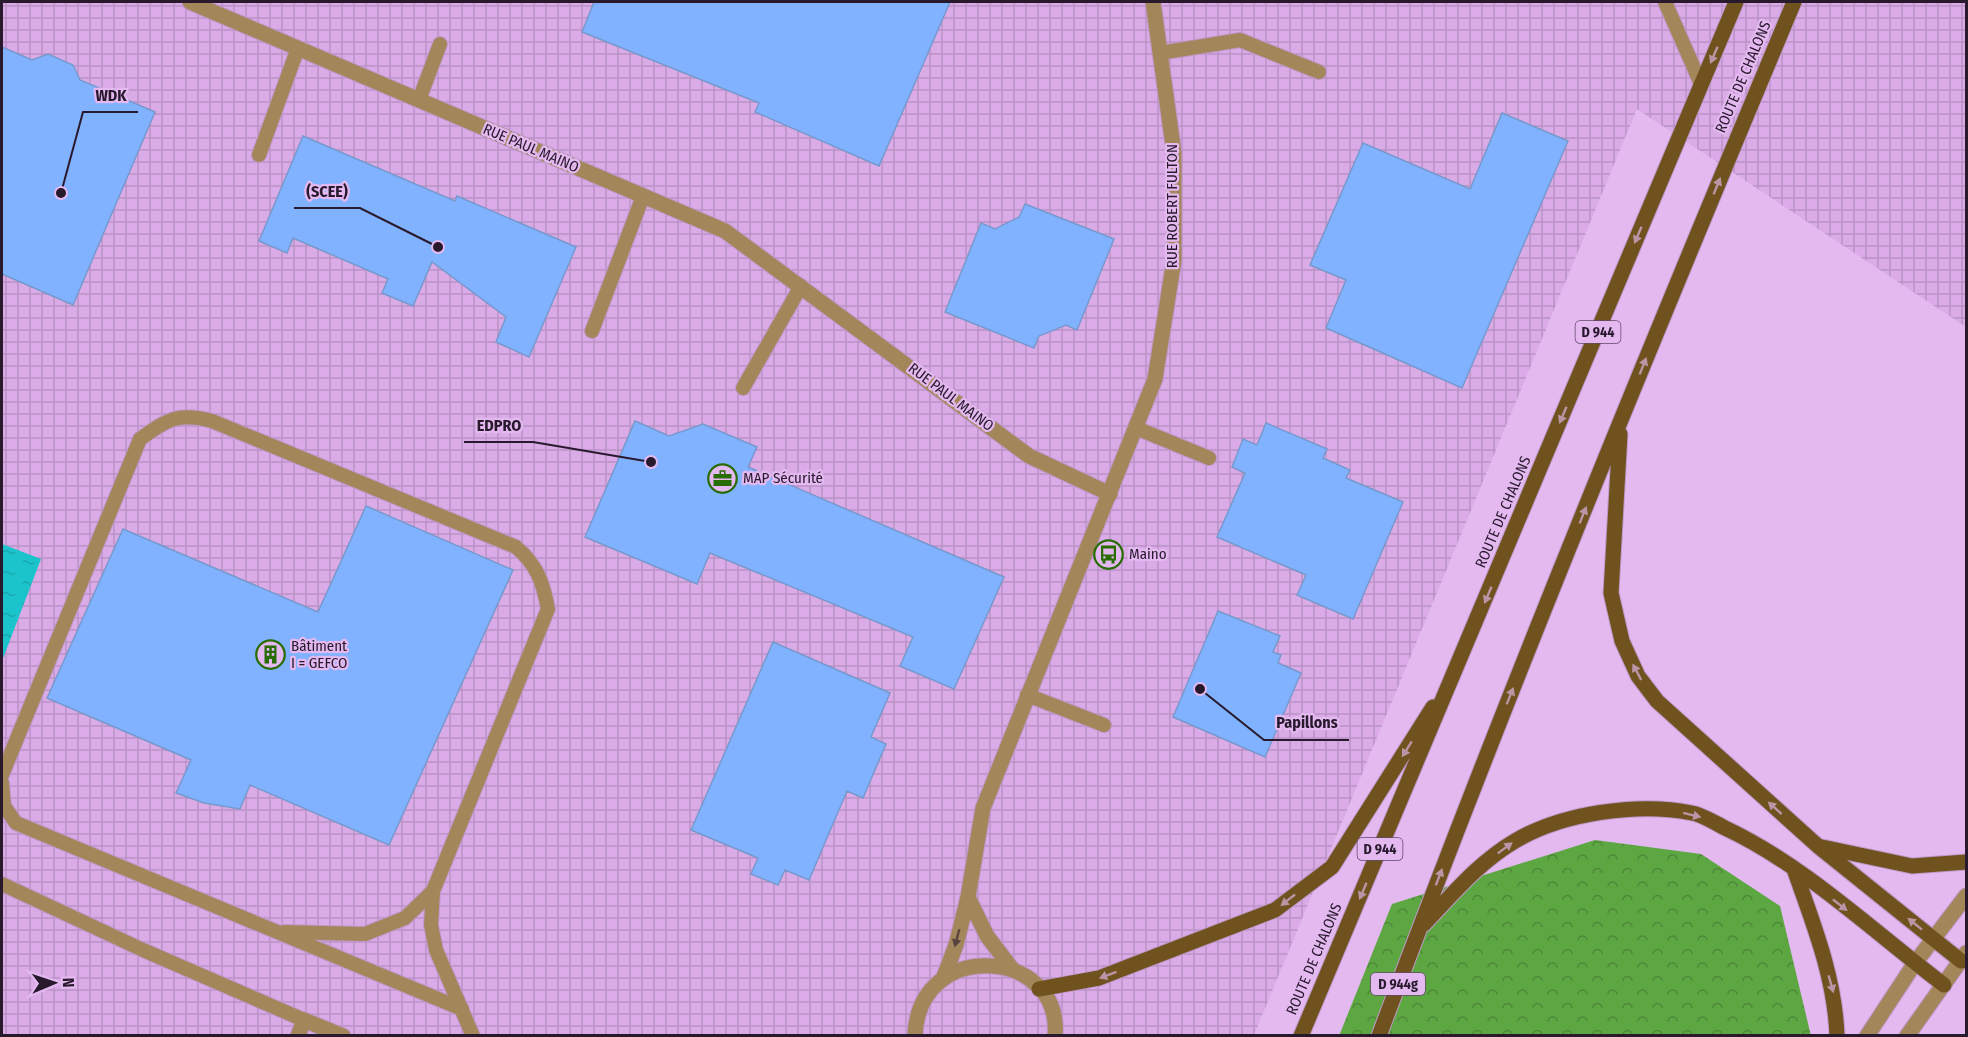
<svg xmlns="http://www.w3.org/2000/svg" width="1968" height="1037" font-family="'Fira Sans Condensed',sans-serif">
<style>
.industrial{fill:url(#industrial-grid)}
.forest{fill:url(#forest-crowns)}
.water{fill:url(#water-ripples)}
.building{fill:#80b2ff;stroke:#7799ce;stroke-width:1.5}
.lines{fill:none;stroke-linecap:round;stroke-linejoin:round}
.service-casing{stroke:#be99c9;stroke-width:16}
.minor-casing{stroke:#be99c9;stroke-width:17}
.tertiary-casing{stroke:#be99c9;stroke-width:17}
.primary-casing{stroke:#be99c9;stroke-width:17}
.service{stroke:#a3875b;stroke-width:14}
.minor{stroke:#a3875b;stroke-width:15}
.tertiary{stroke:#a3875b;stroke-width:15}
.primary{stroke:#70521e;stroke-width:15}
.oneway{fill:#bb95a6}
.oneway2{fill:#59453f}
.labels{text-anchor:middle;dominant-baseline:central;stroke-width:4.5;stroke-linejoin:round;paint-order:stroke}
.shield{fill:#e3b9f0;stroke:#604968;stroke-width:1.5}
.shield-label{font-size:14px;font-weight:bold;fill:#28192d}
.street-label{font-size:15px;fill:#28192d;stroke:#e3b9f0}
.poi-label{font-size:15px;fill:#28192d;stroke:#e3b9f0;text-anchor:start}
.leader{fill:none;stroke:#28192d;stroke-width:2}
.callout-dot{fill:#28192d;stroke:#e3b9f0;stroke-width:2}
.callout-label{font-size:16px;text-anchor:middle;font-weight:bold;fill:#28192d;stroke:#e3b9f0;stroke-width:4.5;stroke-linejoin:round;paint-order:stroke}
</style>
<defs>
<pattern id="industrial-grid" width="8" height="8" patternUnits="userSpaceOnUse" patternTransform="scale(1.5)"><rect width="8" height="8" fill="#daabe7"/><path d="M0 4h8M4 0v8" fill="none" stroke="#bb93c6"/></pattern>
<pattern id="forest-crowns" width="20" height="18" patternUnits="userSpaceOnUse" patternTransform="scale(1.5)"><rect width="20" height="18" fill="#5da743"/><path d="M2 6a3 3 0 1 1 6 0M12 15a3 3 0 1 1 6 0" fill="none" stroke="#4d8738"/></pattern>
<pattern id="water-ripples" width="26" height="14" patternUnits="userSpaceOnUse" patternTransform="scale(1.5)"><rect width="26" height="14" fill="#1ac4ca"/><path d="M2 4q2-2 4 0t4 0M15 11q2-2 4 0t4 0" fill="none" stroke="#18a8ae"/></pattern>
</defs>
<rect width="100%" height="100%" fill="#e3b9f0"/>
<!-- industrial -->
<path class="industrial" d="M 2,2 L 1966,2 L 1966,327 L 1637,109 L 1254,1035 L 2,1036 Z"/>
<!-- forest -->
<path class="forest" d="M 1595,840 L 1701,854 L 1780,906 L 1811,1036 L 1339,1036 L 1392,904 Z"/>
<!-- water -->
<path class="water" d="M 2,544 L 41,559 L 2,661 Z"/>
<!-- building -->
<path class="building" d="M 594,2 L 950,2 L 879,166 L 755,112 L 759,103 L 582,32 Z
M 2,47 L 32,60 L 48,54 L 73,65 L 80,80 L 155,112 L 73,305 L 2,274 Z
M 1502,113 L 1568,141 L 1462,388 L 1326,328 L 1346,280 L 1310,265 L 1363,143 L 1470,189 Z
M 303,136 L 455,201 L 457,196 L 576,247 L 529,357 L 496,342 L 506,317 L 432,262 L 413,306 L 382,293 L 388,279 L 293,238 L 287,253 L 259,241 Z
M 1025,204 L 1114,239 L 1077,330 L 1066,325 L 1039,336 L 1034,348 L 945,312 L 981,223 L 995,229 L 1019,217 Z
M 635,421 L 669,436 L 703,424 L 757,447 L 748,467 L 1004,577 L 954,689 L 900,666 L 913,637 L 710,553 L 697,584 L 585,537 Z
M 1266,423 L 1327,449 L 1323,458 L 1350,470 L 1346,478 L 1403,502 L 1353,619 L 1297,595 L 1306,575 L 1217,537 L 1245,473 L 1232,467 L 1243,439 L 1257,445 Z
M 366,506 L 513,570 L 389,845 L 250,785 L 240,809 L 204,803 L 176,793 L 191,760 L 47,698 L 123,529 L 318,612 Z
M 1218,611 L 1280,636 L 1273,652 L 1281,655 L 1278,663 L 1301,673 L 1265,757 L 1173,717 Z
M 773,642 L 890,693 L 871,737 L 886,744 L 863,798 L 847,791 L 809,880 L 785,870 L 778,885 L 751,874 L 758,858 L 691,830 Z"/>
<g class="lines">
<defs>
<path id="service" d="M 1665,2 L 1701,84
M 1160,53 L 1240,40 L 1319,72
M 419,100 L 440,44
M 259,155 L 298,48
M 592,331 L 643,196
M 743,388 L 801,286
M 1136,428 L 1209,458
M 1027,695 L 1104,725
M 2,775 L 140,439 C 168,419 178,412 212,421 L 516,547 C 537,565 543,582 548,609 L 433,891 L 431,925 L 436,950 L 473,1036
M 2,783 L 4,806 L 16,823 L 462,1009
M 2,884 L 143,950 L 304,1020
M 284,932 L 365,934 L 405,918 L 433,891"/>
<path id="minor" d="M 190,2 L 725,231 L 1029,456 L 1110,494
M 298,1036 L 304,1020 L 343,1036"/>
<path id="tertiary" d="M 968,897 L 987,936 L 1013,970
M 943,979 L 956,945 L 968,897 L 983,808 L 1155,379 L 1174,260 L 1174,153 L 1153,2
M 915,1036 C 918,937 1063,948 1055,1036
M 1867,1036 L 1915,963 L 1966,896
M 1907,1036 L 1966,953"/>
<path id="primary" d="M 1620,434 L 1611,593 L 1622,641 L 1638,676 L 1657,701 L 1819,847 L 1961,961
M 1822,847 L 1912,866 L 1966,862
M 1794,869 C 1813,923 1835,977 1837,1036
M 1424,924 C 1452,895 1479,862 1515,841 C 1562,813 1638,802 1692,813 C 1703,815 1715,823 1725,828 C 1804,865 1874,932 1944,985
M 1039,989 L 1099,978 L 1275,910 L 1332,867 L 1433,707
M 1301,1036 L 1736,2
M 1379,1036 C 1509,688 1651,344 1794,2"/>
</defs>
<!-- service casing -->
<use href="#service" class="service-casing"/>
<!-- minor casing -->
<use href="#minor" class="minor-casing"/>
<!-- tertiary casing -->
<use href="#tertiary" class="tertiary-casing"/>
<!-- primary casing -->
<use href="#primary" class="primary-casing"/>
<!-- service -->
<use href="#service" class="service"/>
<!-- minor -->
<use href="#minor" class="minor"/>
<!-- tertiary -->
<use href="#tertiary" class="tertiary"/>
<!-- primary -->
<use href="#primary" class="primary"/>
</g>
<!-- one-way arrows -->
<defs><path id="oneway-solid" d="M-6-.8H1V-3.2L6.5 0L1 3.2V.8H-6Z" transform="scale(1.5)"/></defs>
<g class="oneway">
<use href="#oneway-solid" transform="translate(1714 55) rotate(113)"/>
<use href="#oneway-solid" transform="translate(1717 186) rotate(-68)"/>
<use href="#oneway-solid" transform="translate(1638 235) rotate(113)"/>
<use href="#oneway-solid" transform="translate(1643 366) rotate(-68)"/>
<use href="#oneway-solid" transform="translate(1563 415) rotate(113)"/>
<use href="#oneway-solid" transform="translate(1583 515) rotate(-68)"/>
<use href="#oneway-solid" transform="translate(1488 595) rotate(113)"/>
<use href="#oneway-solid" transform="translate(1637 672) rotate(-118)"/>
<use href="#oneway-solid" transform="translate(1510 696) rotate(-68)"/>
<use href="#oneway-solid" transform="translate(1407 749) rotate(122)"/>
<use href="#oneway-solid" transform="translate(1775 808) rotate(-138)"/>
<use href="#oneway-solid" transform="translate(1692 815) rotate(14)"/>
<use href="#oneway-solid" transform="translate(1505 848) rotate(-37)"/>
<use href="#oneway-solid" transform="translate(1439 877) rotate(-69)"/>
<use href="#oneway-solid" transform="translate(1363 891) rotate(113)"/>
<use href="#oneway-solid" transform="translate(1288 900) rotate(142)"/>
<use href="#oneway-solid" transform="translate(1840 905) rotate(38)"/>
<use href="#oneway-solid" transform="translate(1915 924) rotate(-141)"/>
<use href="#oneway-solid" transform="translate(1108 975) rotate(159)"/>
<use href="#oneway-solid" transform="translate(1831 984) rotate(74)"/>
</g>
<use class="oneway2" href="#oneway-solid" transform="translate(957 938) rotate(105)"/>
<!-- icons -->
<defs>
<symbol id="office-ring" viewBox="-11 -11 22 22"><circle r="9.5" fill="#e3b9f0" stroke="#286c04" stroke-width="1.5"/><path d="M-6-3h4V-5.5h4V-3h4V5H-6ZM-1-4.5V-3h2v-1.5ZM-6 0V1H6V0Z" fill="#286c04"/></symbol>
<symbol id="bus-ring" viewBox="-11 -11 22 22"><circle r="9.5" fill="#e3b9f0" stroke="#286c04" stroke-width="1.5"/><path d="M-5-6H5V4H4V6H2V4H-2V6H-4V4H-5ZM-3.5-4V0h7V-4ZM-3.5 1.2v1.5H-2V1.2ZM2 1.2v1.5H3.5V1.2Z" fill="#286c04"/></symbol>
<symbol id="building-ring" viewBox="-11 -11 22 22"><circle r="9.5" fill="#e3b9f0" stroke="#286c04" stroke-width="1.5"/><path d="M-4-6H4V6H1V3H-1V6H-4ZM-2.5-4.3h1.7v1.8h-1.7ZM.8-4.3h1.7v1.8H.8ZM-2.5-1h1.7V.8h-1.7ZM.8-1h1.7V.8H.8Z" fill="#286c04"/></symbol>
</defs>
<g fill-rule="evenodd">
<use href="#office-ring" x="706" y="462" width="33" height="33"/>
<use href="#bus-ring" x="1092" y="538" width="33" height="33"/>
<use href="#building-ring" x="254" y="638" width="33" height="33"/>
</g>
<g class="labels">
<!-- shield labels -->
<g class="shield">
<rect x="1575.5" y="321" width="45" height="22" rx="4.5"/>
<rect x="1357.5" y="838" width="45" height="22" rx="4.5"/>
<rect x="1371" y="973" width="54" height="22" rx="4.5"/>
</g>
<g class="shield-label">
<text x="1598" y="332">D 944</text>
<text x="1380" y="849">D 944</text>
<text x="1398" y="984">D 944g</text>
</g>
<!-- street labels -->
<g class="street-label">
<text transform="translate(1743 77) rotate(-67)">ROUTE DE CHALONS</text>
<text transform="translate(531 148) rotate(23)">RUE PAUL MAINO</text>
<text transform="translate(1172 206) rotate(-90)">RUE ROBERT FULTON</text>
<text transform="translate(951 397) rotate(37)">RUE PAUL MAINO</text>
<text transform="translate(1503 512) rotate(-67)">ROUTE DE CHALONS</text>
<text transform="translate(1314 959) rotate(-67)">ROUTE DE CHALONS</text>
</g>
<!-- poi labels -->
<g class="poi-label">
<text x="743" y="478">MAP Sécurité</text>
<text x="1129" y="554">Maino</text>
<text x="291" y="646">Bâtiment<tspan x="291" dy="17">I = GEFCO</tspan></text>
</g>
</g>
<!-- callouts -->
<path class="leader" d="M61 193L83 112H138M438 247L360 208H294M651 462L533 442H464M1200 689L1264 740H1349"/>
<g class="callout-dot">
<circle cx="61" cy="193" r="6"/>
<circle cx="438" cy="247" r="6"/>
<circle cx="651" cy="462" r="6"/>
<circle cx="1200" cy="689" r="6"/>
</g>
<g class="callout-label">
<text x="111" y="101">WDK</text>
<text x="327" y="197">(SCEE)</text>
<text x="499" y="431">EDPRO</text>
<text x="1307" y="728">Papillons</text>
</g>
<!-- border -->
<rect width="1968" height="1037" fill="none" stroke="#28192d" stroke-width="6"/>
<!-- north arrow -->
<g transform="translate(54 983) rotate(88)" stroke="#e3b9f0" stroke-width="4.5" paint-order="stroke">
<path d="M0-4.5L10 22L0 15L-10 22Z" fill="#28192d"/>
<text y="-9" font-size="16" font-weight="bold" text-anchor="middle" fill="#28192d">N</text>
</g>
</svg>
